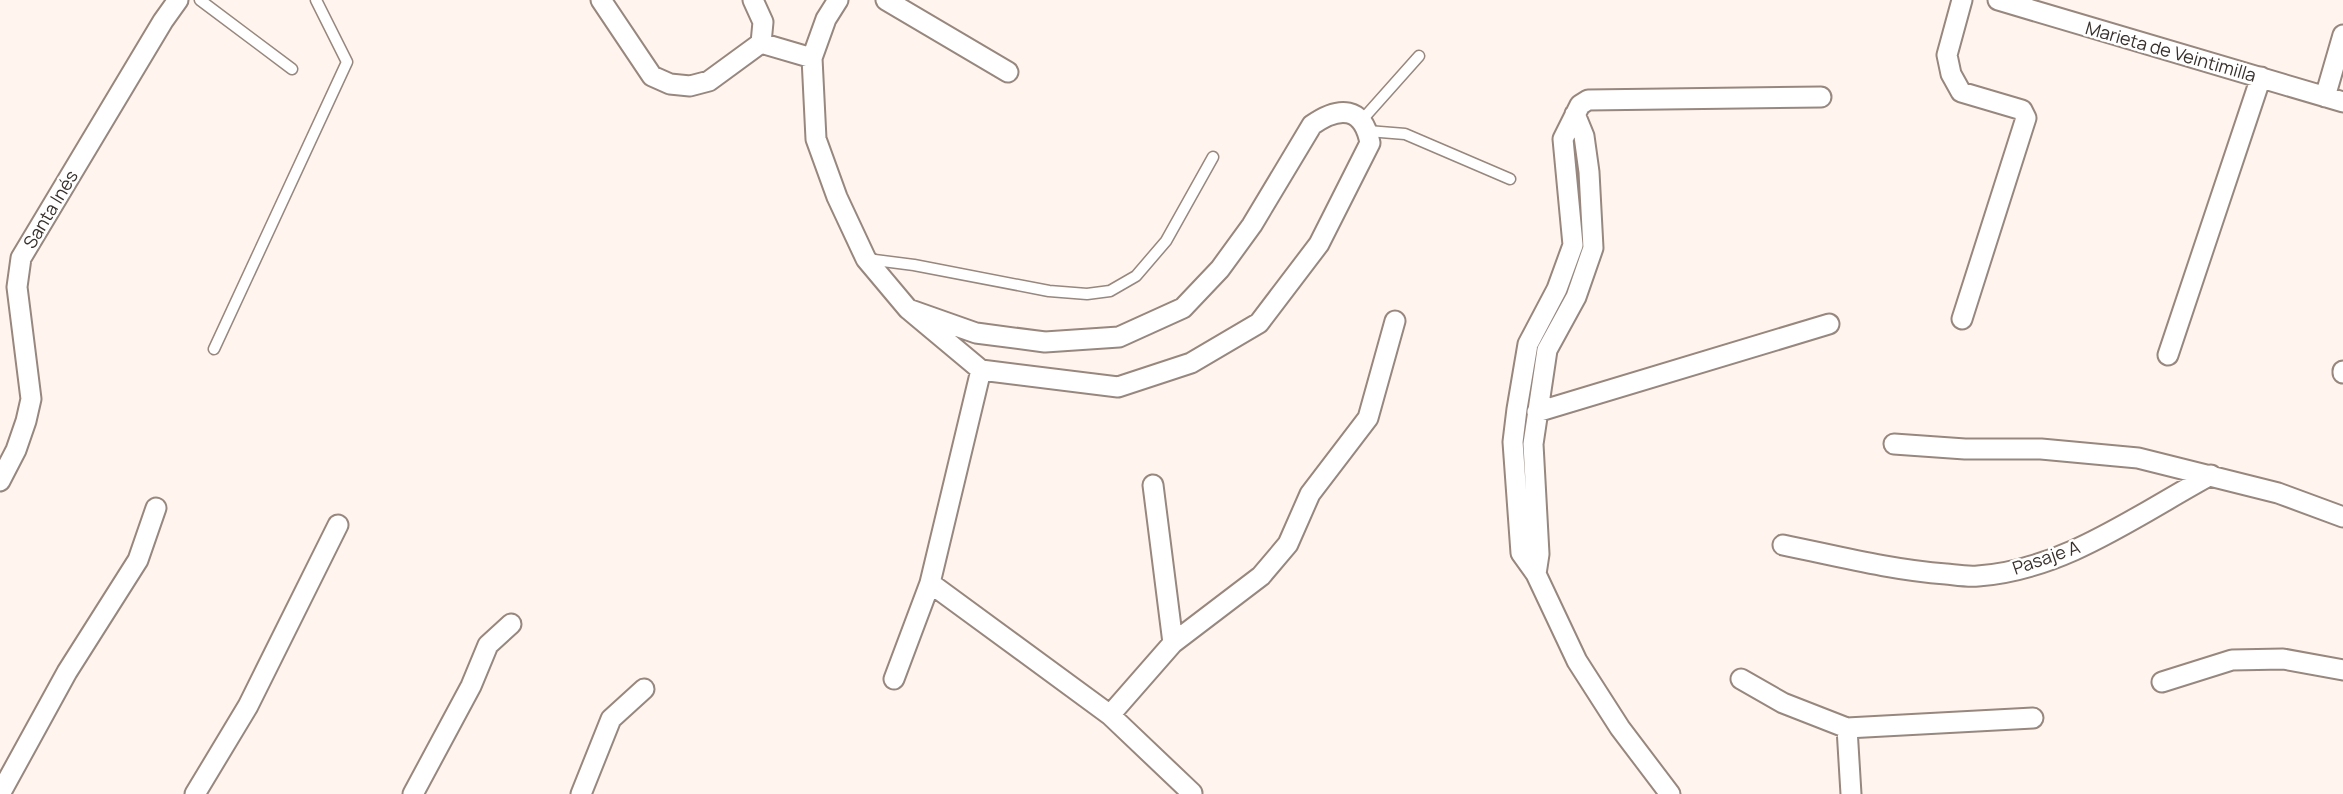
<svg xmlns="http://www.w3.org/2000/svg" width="2343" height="794" font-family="Manrope,sans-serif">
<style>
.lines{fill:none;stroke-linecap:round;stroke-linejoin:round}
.service-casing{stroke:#97877e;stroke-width:13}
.minor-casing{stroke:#97877e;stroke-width:23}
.service{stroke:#fff;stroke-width:10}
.minor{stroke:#fff;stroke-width:19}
.labels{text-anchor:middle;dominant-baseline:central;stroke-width:5;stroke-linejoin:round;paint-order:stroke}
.street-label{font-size:18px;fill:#38312d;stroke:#fff}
</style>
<rect width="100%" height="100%" fill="#fff4ee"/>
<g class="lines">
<defs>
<path id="service" d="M 200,0 L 292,69
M 1362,120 L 1419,56
M 1368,131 L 1405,134 L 1510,179
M 867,259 L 914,265 L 1049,291 L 1087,294 L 1110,291 L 1136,276 L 1166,241 L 1213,157
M 214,349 L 347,62 L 316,0"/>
<path id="minor" d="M 601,0 L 652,76 L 670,84 L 690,86 L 709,81 L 761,43
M 753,0 L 763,22 L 761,43
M 838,0 L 826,19 L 812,58 L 816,139 L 837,197 L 866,259 L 908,309 L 981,370 L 1118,387 L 1191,363 L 1259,323 L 1319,244 L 1370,143 C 1363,106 1339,106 1312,125 L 1252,225 L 1220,269 L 1183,308 L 1119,337 L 1045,342 L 976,333 L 908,309
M 886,0 L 1008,72
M 1998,0 L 2343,102
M 761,43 L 812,58
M 2325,97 L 2343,35
M 1962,319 L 2026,118 L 2022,110 L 1961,92 L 1951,74 L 1947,55 L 1962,0
M 2168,355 L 2261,77
M 2343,373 L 2343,371
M 1537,412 L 1829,324
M 1894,444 L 1965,449 L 2041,449 L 2138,458 L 2278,493 L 2343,517
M 0,481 L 16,450 L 26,421 L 31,399 L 17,287 L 21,258 L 163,21 L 178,0
M 1153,485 L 1173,643
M 1783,545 C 1837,556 1891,570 1946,574 C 1956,575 1967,577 1978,576 C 2064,570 2137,515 2211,475
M 1536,574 L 1539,554 L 1533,444 L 1547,350 L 1576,297 L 1593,248 L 1589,172 L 1584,136 L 1575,114
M 930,583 L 1110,715 L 1192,793
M 894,679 L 930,583 L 981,370
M 1741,679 L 1783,703 L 1847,728
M 2162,682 L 2232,660 L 2283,659 L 2343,670
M 1110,715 L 1173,643 L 1261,576 L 1288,544 L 1310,494 L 1368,418 L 1395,321
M 0,794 L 67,672 L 138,560 L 156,508
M 195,794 L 248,706 L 338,525
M 413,794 L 471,686 L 488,645 L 511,624
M 581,794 L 611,719 L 644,689
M 1670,794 L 1620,728 L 1577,661 L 1536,574 L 1521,553 L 1513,442 L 1517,409 L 1528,344 L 1557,289 L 1573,245 L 1563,139 L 1580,105 L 1588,100 L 1821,97
M 1851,794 L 1847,728 L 2033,718"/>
</defs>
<!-- service casing -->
<use href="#service" class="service-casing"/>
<!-- minor casing -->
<use href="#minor" class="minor-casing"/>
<!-- service -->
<use href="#service" class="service"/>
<!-- minor -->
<use href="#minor" class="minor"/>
</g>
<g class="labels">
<!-- street labels -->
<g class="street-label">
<text transform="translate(2171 51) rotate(16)">Marieta de Veintimilla</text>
<text transform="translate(50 209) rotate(-59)">Santa Inés</text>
<text transform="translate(2046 557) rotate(-19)">Pasaje A</text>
</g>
</g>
</svg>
